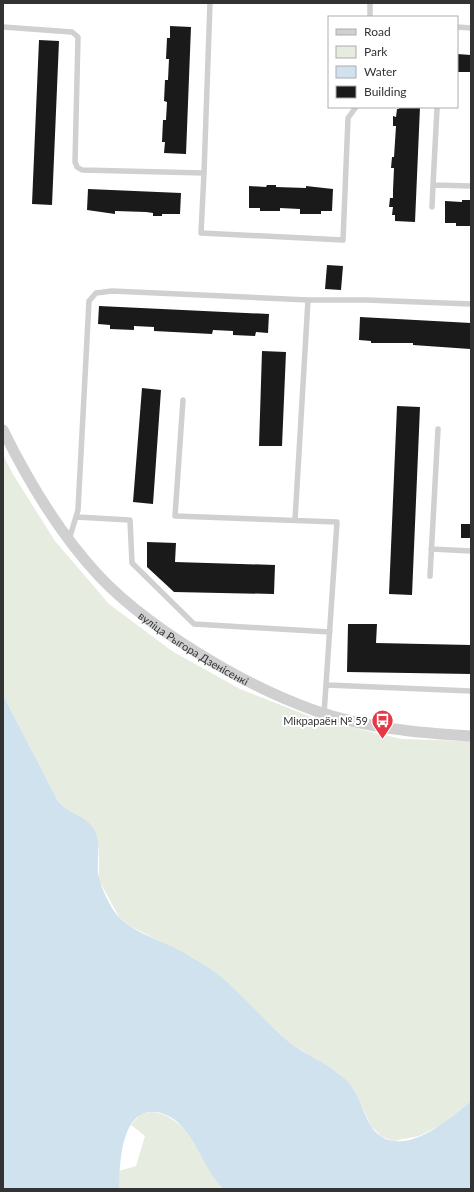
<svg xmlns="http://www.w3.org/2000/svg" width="474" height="1192" font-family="Lato,sans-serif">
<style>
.green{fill:#e6ecdf}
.water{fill:#cfe2ee}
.building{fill:#1a1a1a}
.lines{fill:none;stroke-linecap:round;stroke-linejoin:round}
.service{stroke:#d0d0d0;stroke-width:5.5}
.minor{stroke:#d0d0d0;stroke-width:11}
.labels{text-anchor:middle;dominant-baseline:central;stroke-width:4;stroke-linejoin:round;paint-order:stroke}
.street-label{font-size:11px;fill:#333;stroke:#fff}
.poi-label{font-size:11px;fill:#333;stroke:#fff;text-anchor:end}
</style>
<rect width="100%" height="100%" fill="#fff"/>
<!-- green -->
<path class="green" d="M 3,455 L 14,476 L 55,541 L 109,604 L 172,651 L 240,689 L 314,718 L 401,739 L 471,741 L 471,1101 L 441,1125 L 419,1136 L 394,1141 L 382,1137 L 371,1126 L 354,1089 L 339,1074 L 289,1042 L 195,959 L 130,926 L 119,917 L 99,880 L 99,849 L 94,830 L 78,816 L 66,810 L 58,801 L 3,695 Z
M 152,1112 C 191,1116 201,1164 223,1189 L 119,1189 L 119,1171 L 136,1166 L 145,1136 L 131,1125 L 141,1114 Z"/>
<!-- water -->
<path class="water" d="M 3,695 L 58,801 C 67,814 87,815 95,831 C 101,844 97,858 98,872 C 99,884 111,910 120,918 C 132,930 149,936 164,943 C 180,950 195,959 209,968 C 239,989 261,1019 289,1042 C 305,1054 324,1062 340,1075 C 345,1079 351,1084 354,1090 C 365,1107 367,1134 389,1140 C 418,1148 451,1117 471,1101 L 471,1189 L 223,1189 C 206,1171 199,1146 183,1128 C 176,1119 166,1113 155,1112 C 120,1109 120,1166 119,1189 L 3,1189 Z"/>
<!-- building -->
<path class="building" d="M 170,26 L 191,27 L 186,154 L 164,153 L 165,142 L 162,142 L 163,120 L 166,120 L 167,102 L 164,101 L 165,80 L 168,80 L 169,59 L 166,59 L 167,38 L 170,38 Z
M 39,40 L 59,41 L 52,205 L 32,204 Z
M 457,54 L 471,55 L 471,72 L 457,72 Z
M 399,107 L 420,107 L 415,222 L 395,221 L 395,215 L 392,215 L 393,207 L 389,207 L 390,198 L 393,198 L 393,190 L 394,168 L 391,168 L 392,157 L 394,157 L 396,126 L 393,126 L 393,116 L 396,117 L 397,109 L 399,109 Z
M 267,185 L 276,185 L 276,187 L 306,188 L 306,186 L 333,189 L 332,211 L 321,211 L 321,214 L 300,214 L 300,209 L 280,208 L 280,211 L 260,211 L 260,208 L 249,208 L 249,186 L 266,187 Z
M 88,189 L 181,193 L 180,214 L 162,214 L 162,216 L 153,216 L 153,213 L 146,212 L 115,211 L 115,214 L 87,210 Z
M 462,200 L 471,200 L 471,226 L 456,226 L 456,223 L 445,223 L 445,201 L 462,202 Z
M 327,265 L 343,266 L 341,290 L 325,289 Z
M 99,306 L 269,314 L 268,333 L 256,332 L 255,336 L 233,335 L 233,331 L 213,330 L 212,334 L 154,331 L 154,327 L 134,326 L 134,330 L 110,329 L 110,325 L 98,324 Z
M 360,317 L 471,323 L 470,349 L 413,345 L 413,343 L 371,343 L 371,341 L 359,340 Z
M 262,351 L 286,352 L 282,446 L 259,446 Z
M 142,388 L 161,390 L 153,504 L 133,502 Z
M 397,406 L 420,407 L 412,595 L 389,594 Z
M 461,524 L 471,524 L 471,538 L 461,538 Z
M 147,542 L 176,543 L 175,562 L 275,565 L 274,594 L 174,592 L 147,567 Z
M 348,624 L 377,624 L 376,643 L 471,645 L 471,674 L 347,672 Z"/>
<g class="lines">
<!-- service -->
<path class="service" d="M 370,17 L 370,3
M 3,27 L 72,32 L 78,37 L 75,162 L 77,167 L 82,170 L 204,173 L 210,3
M 457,27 L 471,28
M 437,109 L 433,185 L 471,186
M 204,173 L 201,233 L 343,240 L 348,118 L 356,107
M 432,207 L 433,185
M 183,400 L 175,516 L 337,522 L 324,714
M 76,517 L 130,520 L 132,563 L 194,624 L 330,632
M 295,520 L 308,300
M 69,540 L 78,510 L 89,301 L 96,293 L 112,291 L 308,300 L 366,300 L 471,304
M 431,549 L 471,551
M 430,576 L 438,429
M 327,685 L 471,691"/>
<!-- minor -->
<path class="minor" id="s1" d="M 3,430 C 29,483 59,533 99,576 C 133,612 175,640 218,665 C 249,683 282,699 316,711 C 366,728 419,733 471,736"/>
</g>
<!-- icons -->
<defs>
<symbol id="bus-pin" viewBox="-11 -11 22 30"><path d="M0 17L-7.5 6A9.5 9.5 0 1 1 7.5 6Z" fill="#e63946" stroke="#fff"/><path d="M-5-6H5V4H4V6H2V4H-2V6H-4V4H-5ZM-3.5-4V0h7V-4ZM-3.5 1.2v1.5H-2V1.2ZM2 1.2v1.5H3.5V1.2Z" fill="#fff"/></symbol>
</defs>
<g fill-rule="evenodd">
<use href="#bus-pin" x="370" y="708" width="25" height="34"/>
</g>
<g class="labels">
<!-- street labels -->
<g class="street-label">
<text stroke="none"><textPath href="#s1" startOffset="295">вуліца Рыгора Дзенісенкі</textPath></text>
</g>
<!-- poi labels -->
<g class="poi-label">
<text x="368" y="720">Мікрараён № 59</text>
</g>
</g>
<!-- border -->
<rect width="474" height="1192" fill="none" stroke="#333333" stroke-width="8"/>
<!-- legend -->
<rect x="328" y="16" width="130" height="92" fill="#ffffff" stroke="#adadad"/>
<rect x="336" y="29" width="20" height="6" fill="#d0d0d0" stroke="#adadad"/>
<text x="364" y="36" font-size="12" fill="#333333">Road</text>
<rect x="336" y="46" width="20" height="12" fill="#e6ecdf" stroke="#adadad"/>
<text x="364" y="56" font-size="12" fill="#333333">Park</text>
<rect x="336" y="66" width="20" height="12" fill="#cfe2ee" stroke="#adadad"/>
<text x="364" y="76" font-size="12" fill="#333333">Water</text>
<rect x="336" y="86" width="20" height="12" fill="#1a1a1a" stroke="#adadad"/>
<text x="364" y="96" font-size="12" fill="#333333">Building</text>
</svg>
